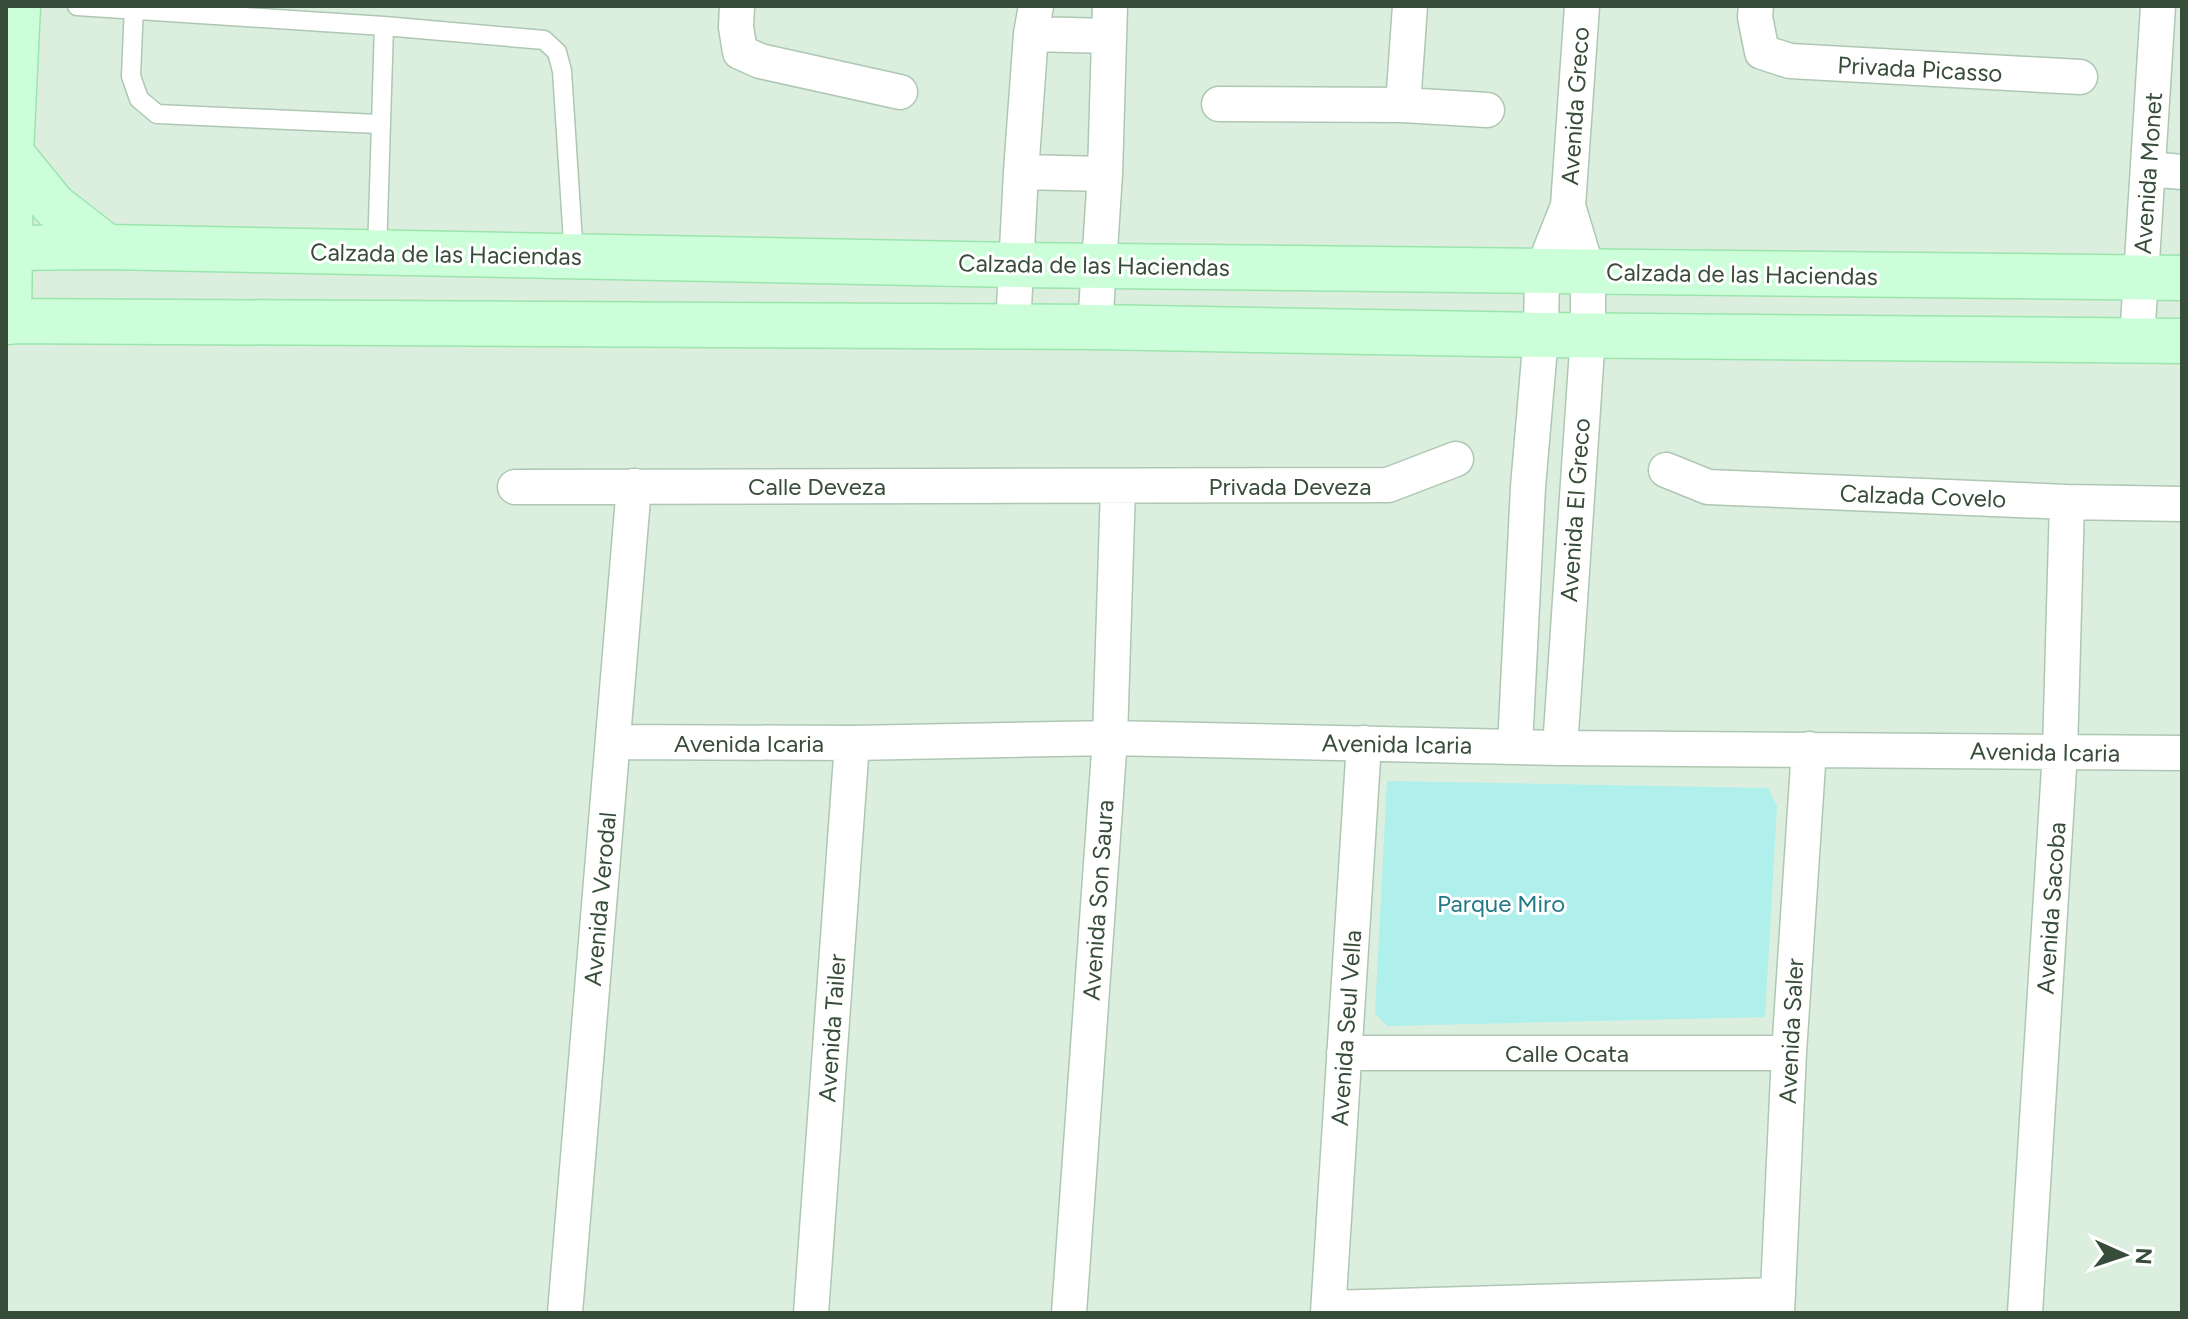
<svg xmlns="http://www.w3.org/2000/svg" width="2188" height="1319" font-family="Figtree,sans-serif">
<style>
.residential{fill:#dcefdf}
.green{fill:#afefec}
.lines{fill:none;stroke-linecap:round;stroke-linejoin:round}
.service-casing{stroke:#aec7b2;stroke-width:21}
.minor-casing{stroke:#aec7b2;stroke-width:37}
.secondary-casing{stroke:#9be5ad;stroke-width:47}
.service{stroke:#fff;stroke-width:18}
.minor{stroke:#fff;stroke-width:34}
.secondary{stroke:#ccffd9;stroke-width:44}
.labels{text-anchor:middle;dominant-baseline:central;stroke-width:6;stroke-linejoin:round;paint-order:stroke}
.street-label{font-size:24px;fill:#374c39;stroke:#fff}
.park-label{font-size:24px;fill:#227a86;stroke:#fff}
</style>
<rect width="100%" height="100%" fill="#eaf7ed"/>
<!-- residential -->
<path class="residential" d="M 6,6 L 2182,6 L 2182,1313 L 6,1313 Z"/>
<!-- green -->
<path class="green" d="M 1387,781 L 1768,788 L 1777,806 L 1765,1017 L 1387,1026 L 1375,1013 Z"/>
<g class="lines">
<defs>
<path id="service" d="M 77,6 L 384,26 L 544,40 L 557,52 L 562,71 L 574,257
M 134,6 L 131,76 L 139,99 L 157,114 L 379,124
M 377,253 L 384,26"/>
<path id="minor" d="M 737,6 L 736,27 L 740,52 L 760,61 L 900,92
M 1756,6 L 1755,17 L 1762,52 L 1790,61 L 2080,77
M 1031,34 L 1109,36
M 1219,104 L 1403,105 L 1487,110
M 1403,105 L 1410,6
M 2148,169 L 2182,172
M 1021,172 L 1105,174
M 1013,327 L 1021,172 L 1031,34 L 1036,6
M 1095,327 L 1105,174 L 1110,6
M 2137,340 L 2158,6
M 1666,470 L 1708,487 L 2067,502 L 2182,504
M 515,487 L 1388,485 L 1456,459
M 613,742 L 852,743 L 1110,738 L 1560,748 L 2182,753
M 1515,746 L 1528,487 L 1541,335 L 1542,271 L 1568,206 L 1582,6
M 1560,748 L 1588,335 L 1588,272 L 1568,206
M 1344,1053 L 1789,1053
M 1329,1308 L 1778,1295
M 565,1313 L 634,486
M 811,1313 L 852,743
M 1069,1313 L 1110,738 L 1118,487
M 1328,1313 L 1364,743
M 1777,1313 L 1789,1053 L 1809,749
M 2025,1313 L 2060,752 L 2067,502"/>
<path id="secondary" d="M 11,153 L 54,206 L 107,247
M 6,248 L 107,247 L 1016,265 L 2182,278
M 6,321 L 1095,327 L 1541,335 L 2182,341
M 9,322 L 11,153 L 18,6"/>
</defs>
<!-- service casing -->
<use href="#service" class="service-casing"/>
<!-- minor casing -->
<use href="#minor" class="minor-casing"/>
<!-- secondary casing -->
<use href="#secondary" class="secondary-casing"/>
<!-- service -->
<use href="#service" class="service"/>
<!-- minor -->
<use href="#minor" class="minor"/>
<!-- secondary -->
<use href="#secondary" class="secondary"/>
</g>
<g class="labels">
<!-- street labels -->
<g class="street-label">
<text transform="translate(1920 69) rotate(3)">Privada Picasso</text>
<text transform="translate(1575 106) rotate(-86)">Avenida Greco</text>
<text transform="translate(2148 173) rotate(-86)">Avenida Monet</text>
<text transform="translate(446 254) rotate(1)">Calzada de las Haciendas</text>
<text transform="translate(1094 265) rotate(1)">Calzada de las Haciendas</text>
<text transform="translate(1742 274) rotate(1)">Calzada de las Haciendas</text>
<text x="817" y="486">Calle Deveza</text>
<text x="1290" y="486">Privada Deveza</text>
<text transform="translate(1923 496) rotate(2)">Calzada Covelo</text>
<text transform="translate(1575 510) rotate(-86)">Avenida El Greco</text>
<text x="749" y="743">Avenida Icaria</text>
<text transform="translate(1397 744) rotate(1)">Avenida Icaria</text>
<text transform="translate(2045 752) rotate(1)">Avenida Icaria</text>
<text transform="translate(600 899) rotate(-85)">Avenida Verodal</text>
<text transform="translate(1098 900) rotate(-86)">Avenida Son Saura</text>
<text transform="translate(2051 908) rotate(-86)">Avenida Sacoba</text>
<text transform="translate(832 1028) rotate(-86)">Avenida Tailer</text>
<text transform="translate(1346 1028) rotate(-86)">Avenida Seul Vella</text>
<text transform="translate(1791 1031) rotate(-87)">Avenida Saler</text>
<text x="1567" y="1053">Calle Ocata</text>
</g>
<!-- park labels -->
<g class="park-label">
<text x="1501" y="903">Parque Miro</text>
</g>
</g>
<!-- border -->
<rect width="2188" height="1319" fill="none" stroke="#374c39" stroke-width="16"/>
<!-- north arrow -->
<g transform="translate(2124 1255) rotate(93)" stroke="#ffffff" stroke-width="6" paint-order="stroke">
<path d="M0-6L14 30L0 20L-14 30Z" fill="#374c39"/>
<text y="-12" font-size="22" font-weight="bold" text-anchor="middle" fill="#374c39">N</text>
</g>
</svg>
